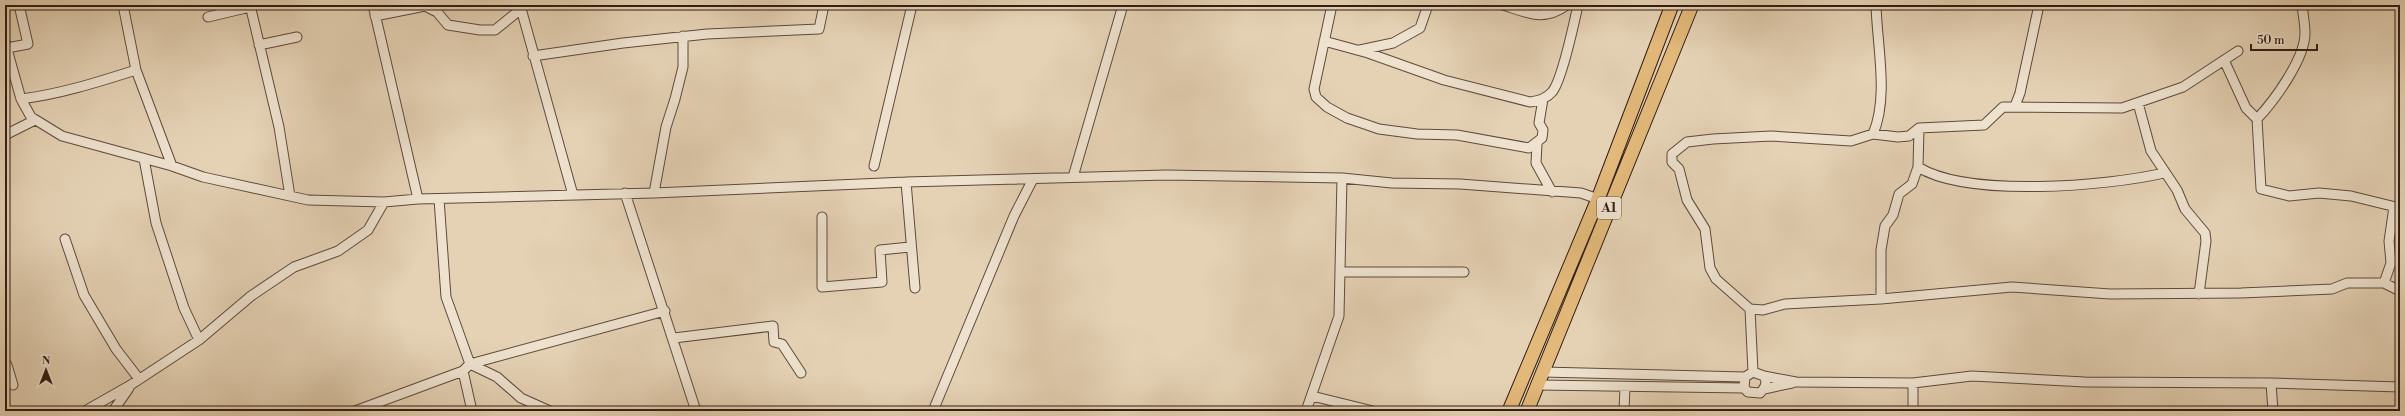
<svg xmlns="http://www.w3.org/2000/svg" width="2405" height="416" font-family="'Libre Bodoni',serif">
<style>
.lines{fill:none;stroke-linecap:round;stroke-linejoin:round}
.minor-casing{stroke:#5e4a3c;stroke-width:11}
.highway-casing{stroke:#311d13;stroke-width:15}
.minor{stroke:#eee2cf;stroke-width:9}
.highway{stroke:#e2b97a;stroke-width:13}
.labels{text-anchor:middle;dominant-baseline:central;stroke-width:3;stroke-linejoin:round;paint-order:stroke}
.shield{fill:#eee2cf;stroke:#6a584b;stroke-width:1}
.shield-label{font-size:13px;font-weight:bold;fill:#311d13}
</style>
<rect width="100%" height="100%" fill="#e5d2b5"/>
<filter id="stains"><feTurbulence type="fractalNoise" baseFrequency=".005" numOctaves="4"/><feColorMatrix values="0 0 0 0 .2 0 0 0 0 .09 0 0 0 0 .02 0 0 0 .5 -.17"/></filter>
<radialGradient id="worn" r=".72"><stop offset=".6" stop-color="#630" stop-opacity="0"/><stop offset="1" stop-color="#630" stop-opacity=".3"/></radialGradient>
<g class="lines">
<defs>
<path id="minor" d="M 123,5 L 136,70 L 172,166
M 250,5 L 279,127 L 290,196
M 373,5 L 418,199
M 520,5 L 573,195
M 1332,5 L 1314,89 L 1316,97 L 1327,107 L 1347,118 L 1379,129 L 1417,134 L 1457,135 L 1529,148 L 1542,138 L 1543,130 L 1539,123 L 1543,99
M 1503,5 C 1528,13 1543,22 1567,5
M 375,16 L 425,6 L 437,12 L 448,25 L 480,30 L 495,30 L 521,9
M 208,17 L 250,7
M 1324,41 L 1368,53 L 1444,80 L 1530,102 C 1538,101 1546,99 1552,92 C 1562,81 1574,23 1578,5
M 5,42 L 21,99 L 31,117 L 62,136 L 172,166 L 203,177 L 308,200 L 384,202 L 418,199 L 654,193 L 906,182 L 1166,175 L 1342,178 L 1392,183 L 1460,184 L 1581,193 L 1598,199
M 259,45 L 297,37
M 7,48 L 28,44 L 19,5
M 1360,50 L 1393,43 L 1420,28 L 1428,5
M 533,56 L 623,43 L 707,34 L 819,29 L 824,5
M 2224,60 L 2246,108 L 2257,119 L 2261,189 L 2289,196 L 2319,193 L 2351,196 L 2400,208
M 21,99 C 61,94 98,82 136,70
M 2138,103 L 2151,151 L 2177,190 L 2185,209 L 2205,233 L 2206,241 L 2199,294
M 2015,106 L 2020,93 L 2039,5
M 2257,119 C 2274,101 2305,59 2305,33 C 2305,24 2303,14 2302,5
M 1873,134 C 1889,97 1877,45 1876,5
M 5,135 L 35,120
M 1537,144 L 1536,163 L 1552,192
M 144,159 L 156,223 L 184,308 L 199,340
M 874,166 L 912,5
M 1918,167 C 1968,198 2108,186 2164,173
M 1073,177 L 1123,5
M 906,182 L 915,288
M 625,193 L 696,411
M 654,193 L 666,127 L 675,99 L 683,67 L 683,36
M 439,199 L 446,297 L 470,364 L 497,377 L 521,398 L 550,411
M 822,217 L 822,287 L 882,282 L 880,250 L 910,247
M 65,239 L 84,295 L 116,349 L 139,379
M 1341,272 L 1464,272
M 2384,283 L 2391,263 L 2389,241 L 2394,207
M 1881,299 L 1881,250 L 1885,226 L 1893,215 L 1899,194 L 1912,184 L 1918,167 L 1919,128
M 1750,309 L 1716,279 L 1710,268 L 1705,229 L 1687,200 L 1679,169 L 1672,162 L 1672,154 L 1687,142 L 1713,139 L 1771,136 L 1851,141 L 1873,134 L 1898,137 L 1909,136 L 1919,128 L 1984,125 L 2003,107 L 2122,108 L 2183,87 L 2238,51
M 674,338 L 773,326 L 774,342 L 782,344 L 801,373
M 7,365 L 13,385
M 463,371 L 472,411
M 1543,372 L 1745,377 L 1753,372 L 1764,376 C 1768,383 1765,388 1760,393 L 1748,392 L 1744,388 L 1745,377
M 1753,372 L 1750,309 L 1763,310 L 1785,304 L 1881,299 L 2012,287 L 2110,294 L 2241,293 L 2332,289 L 2347,283 L 2384,283 L 2400,291
M 1764,376 L 1796,382 L 1913,383 L 1972,376 L 2085,382 L 2271,383 L 2400,387
M 1913,383 L 1913,411
M 2271,383 L 2273,411
M 1538,385 L 1744,388
M 1764,389 L 1792,383
M 1312,396 L 1373,411
M 85,411 L 129,386 L 199,340 L 251,296 L 294,267 L 338,251 L 368,230 L 384,202
M 113,411 L 129,388
M 355,411 L 463,371 L 470,364 L 665,311
M 933,411 L 1014,216 L 1033,179
M 1306,411 L 1339,316 L 1342,178
M 1624,411 L 1625,387"/>
<path id="highway" d="M 1509,411 L 1598,199 L 1672,5
M 1527,411 L 1692,5"/>
</defs>
<!-- minor casing -->
<use href="#minor" class="minor-casing"/>
<!-- highway casing -->
<use href="#highway" class="highway-casing"/>
<!-- minor -->
<use href="#minor" class="minor"/>
<!-- highway -->
<use href="#highway" class="highway"/>
</g>
<g class="labels">
<!-- shield labels -->
<rect class="shield" x="1597" y="197" width="24" height="22" rx="3"/>
<g class="shield-label">
<text x="1609" y="208">A1</text>
</g>
</g>
<!-- margin -->
<rect width="2405" height="416" fill="none" stroke="#e5d2b5" stroke-width="20"/>
<rect x="6" y="6" width="2393" height="404" fill="none" stroke="#311d13" stroke-width="2"/>
<rect x="10" y="10" width="2385" height="396" fill="none" stroke="#311d13"/>
<!-- north arrow -->
<g transform="translate(46 370)" stroke="#eee2cf" stroke-width="3" paint-order="stroke">
<path d="M0-3L7 15L0 10L-7 15Z" fill="#311d13"/>
<text y="-6" font-size="11" font-weight="bold" text-anchor="middle" fill="#311d13">N</text>
</g>
<!-- scale -->
<path d="M2251 44v6h66v-6" fill="none" stroke="#311d13" stroke-width="2"/>
<text x="2257" y="44" font-size="12" fill="#311d13" stroke="#eee2cf" stroke-width="3" paint-order="stroke">50 m</text>
<rect width="100%" height="100%" filter="url(#stains)"/>
<rect width="100%" height="100%" fill="url(#worn)"/>
</svg>
